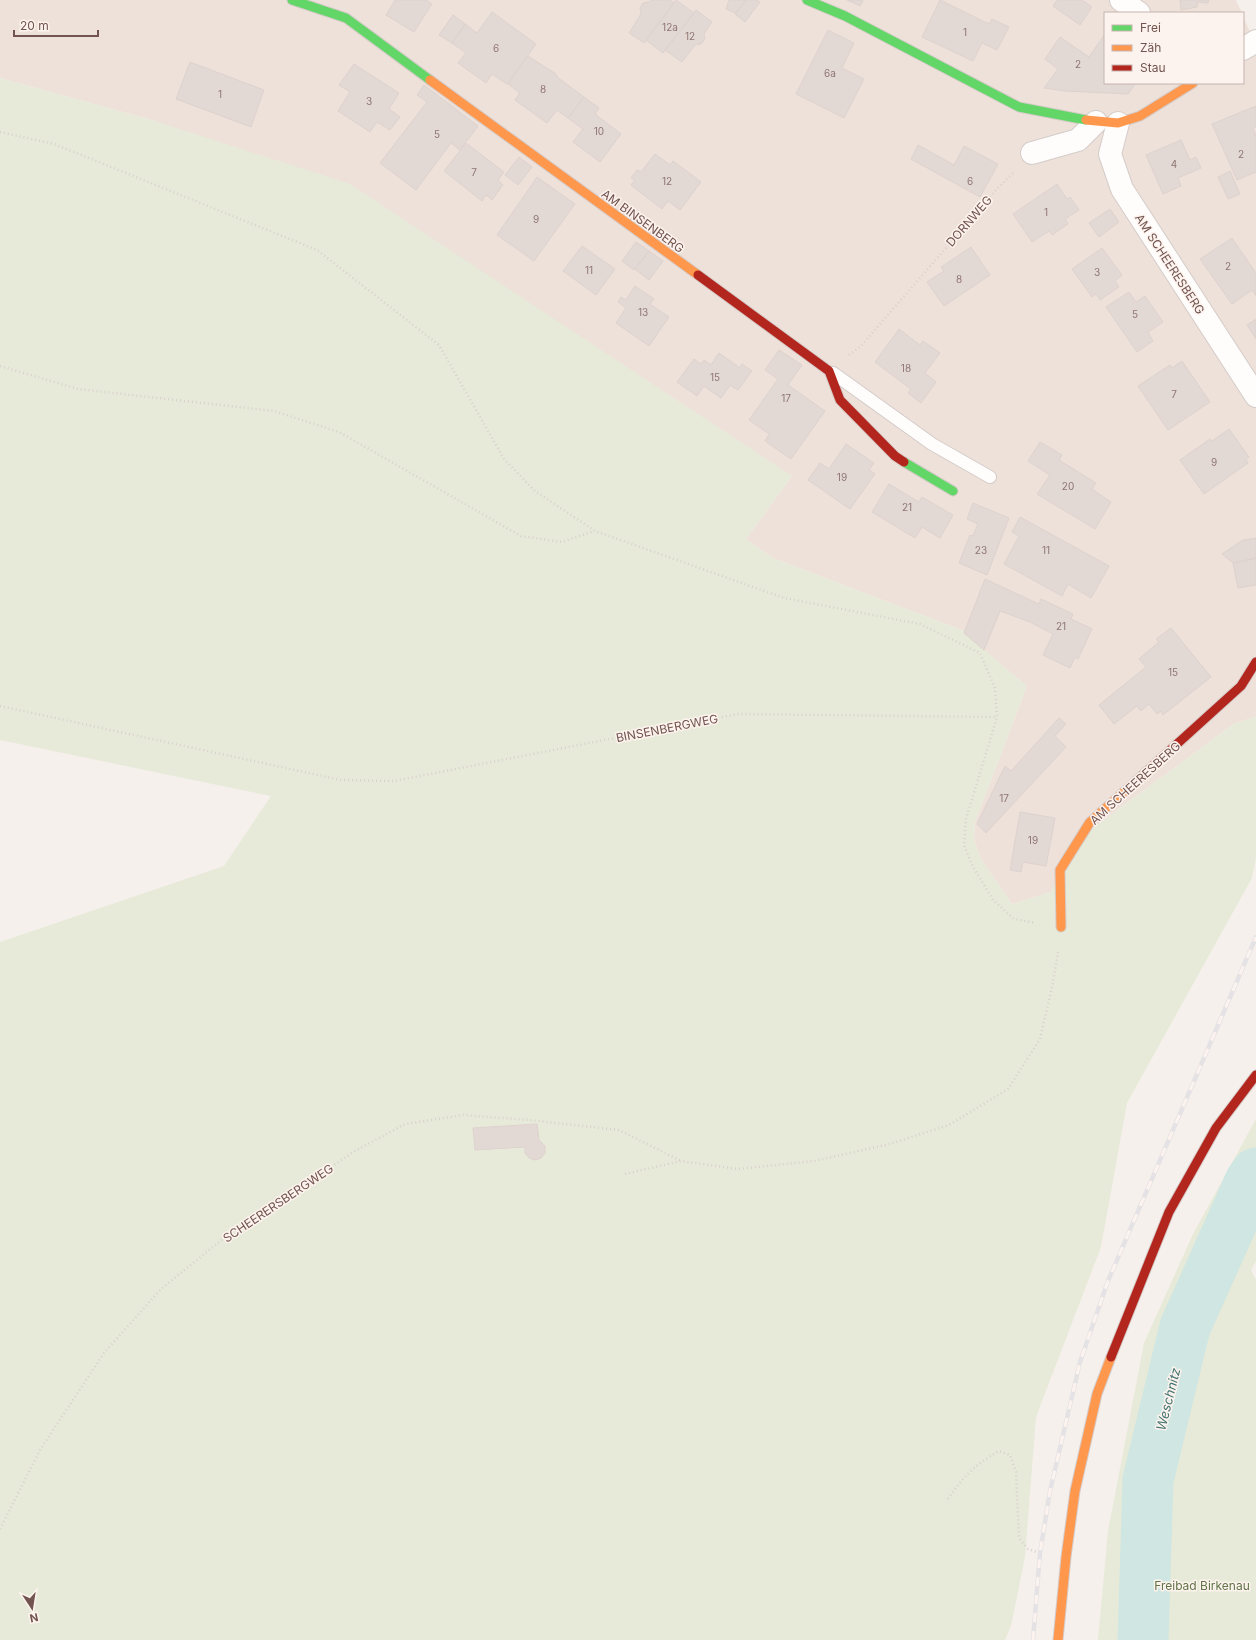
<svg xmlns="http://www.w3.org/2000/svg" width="1256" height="1640" font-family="Inter,sans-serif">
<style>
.residential{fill:#eee1da}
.green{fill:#e7ead8}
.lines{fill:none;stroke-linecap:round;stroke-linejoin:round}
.river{stroke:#cfe6e2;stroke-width:51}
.building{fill:#e2d8d4;stroke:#ded2cf}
.lane-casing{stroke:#d4ccc9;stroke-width:14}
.street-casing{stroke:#d4ccc9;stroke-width:24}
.fast-casing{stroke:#d5cbc8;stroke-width:11}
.slow-casing{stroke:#d5cbc8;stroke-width:11}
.jam-casing{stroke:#d5cbc8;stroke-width:11}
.path{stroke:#d9d0cf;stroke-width:2.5;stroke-dasharray:1 3;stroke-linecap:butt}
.lane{stroke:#fefdfc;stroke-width:12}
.street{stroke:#fefdfc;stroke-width:22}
.fast{stroke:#63d668;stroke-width:9}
.slow{stroke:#ff974d;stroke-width:9}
.jam{stroke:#b3261e;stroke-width:9}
.rail-casing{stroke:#e4e2e4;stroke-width:4.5}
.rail{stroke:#fdf3ee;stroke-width:3;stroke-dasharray:9;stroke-linecap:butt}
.labels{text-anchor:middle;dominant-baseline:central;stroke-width:3;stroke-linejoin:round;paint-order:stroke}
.number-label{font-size:10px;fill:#8f7672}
.street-label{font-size:12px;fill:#71534f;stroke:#fdf3ee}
.park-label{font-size:12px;fill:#607548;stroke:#fdf3ee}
.water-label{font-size:13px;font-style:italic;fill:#447471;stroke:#fdf3ee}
</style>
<rect width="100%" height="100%" fill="#f6f0ec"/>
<!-- residential -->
<path class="residential" d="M 0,0 L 1236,0 L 1242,13 L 1105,13 L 1105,83 L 1243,83 L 1243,16 L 1256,45 L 1256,717 L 1235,723 L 1089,831 L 1051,892 L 1012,904 L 981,859 L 974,840 L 975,822 L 1027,686 L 963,633 L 964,631 L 773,558 L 746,539 L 792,476 L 155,121 L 0,78 Z"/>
<!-- green -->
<path class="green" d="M 0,78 L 155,121 L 350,184 L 792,476 L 746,539 L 773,558 L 964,631 L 964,633 L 1027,686 L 975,822 L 974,840 L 981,859 L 1012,904 L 1051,892 L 1089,831 L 1235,723 L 1256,717 L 1256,858 L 1252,878 L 1127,1103 L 1101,1247 L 1036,1417 L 1025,1557 L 1011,1626 L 1005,1640 L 0,1640 L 0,942 L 224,866 L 271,796 L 0,740 Z
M 1256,1119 L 1256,1261 L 1251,1270 L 1256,1280 L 1256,1640 L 1098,1640 L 1108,1531 L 1144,1343 L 1193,1234 Z"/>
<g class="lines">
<!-- river -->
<path class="river" d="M 1143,1640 L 1148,1480 L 1185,1327 L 1250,1182 L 1256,1173"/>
</g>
<!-- building -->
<path class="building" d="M 395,0 L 426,0 L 432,4 L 414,32 L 386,15 Z
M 651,0 L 670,0 L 674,3 L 644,43 L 629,33 L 641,14 L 640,8 L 643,3 L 649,2 Z
M 676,0 L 694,13 L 663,53 L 646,40 Z
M 729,0 L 746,0 L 736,13 L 726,9 Z
M 746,0 L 757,0 L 760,2 L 745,22 L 735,14 Z
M 847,0 L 863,0 L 860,6 Z
M 940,0 L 989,24 L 992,19 L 1009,27 L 997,50 L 982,43 L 973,61 L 922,37 Z
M 1057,0 L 1082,0 L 1092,7 L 1080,25 L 1053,6 Z
M 1180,0 L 1209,0 L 1208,3 L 1198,2 L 1197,7 L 1181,10 Z
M 696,10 L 712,22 L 704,34 L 705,39 L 701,44 L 695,45 L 682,62 L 665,50 Z
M 492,12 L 536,44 L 507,84 L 492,74 L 486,83 L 458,63 L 466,53 L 452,43 L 465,24 L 477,33 Z
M 453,15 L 465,24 L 452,43 L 439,35 Z
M 828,30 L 854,43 L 842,68 L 864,79 L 844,118 L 796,94 Z
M 1105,34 L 1105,83 L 1136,83 L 1128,94 L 1065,91 L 1044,88 L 1058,69 L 1045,59 L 1060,37 L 1089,57 Z
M 528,56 L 556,74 L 557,77 L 584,97 L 568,118 L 557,110 L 547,123 L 515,100 L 520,93 L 508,84 Z
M 190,62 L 264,90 L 251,127 L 176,99 Z
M 354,64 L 399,93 L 389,109 L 400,117 L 390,130 L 377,122 L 370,132 L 338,111 L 350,92 L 339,85 Z
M 424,85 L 478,126 L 460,150 L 451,143 L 416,190 L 380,163 L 427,102 L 417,95 Z
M 584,97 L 599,108 L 595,114 L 621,134 L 600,162 L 573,142 L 583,129 L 568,118 Z
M 1256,106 L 1256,127 L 1253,128 L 1256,136 L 1256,172 L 1237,180 L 1212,124 Z
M 1181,140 L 1190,160 L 1196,157 L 1201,168 L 1178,178 L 1181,186 L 1163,194 L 1146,155 Z
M 466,143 L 504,172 L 498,180 L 503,185 L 492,200 L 486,195 L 482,201 L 444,171 Z
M 918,145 L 954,165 L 964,146 L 998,164 L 980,197 L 911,159 Z
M 655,154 L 670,165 L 673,161 L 701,182 L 680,210 L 668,201 L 662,209 L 631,185 L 635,180 L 631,178 L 637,170 L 641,172 Z
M 519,157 L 532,167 L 518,185 L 505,175 Z
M 1230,171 L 1240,194 L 1228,199 L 1218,177 Z
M 537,177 L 575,204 L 534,261 L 497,235 Z
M 1057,184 L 1067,199 L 1070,197 L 1079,210 L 1065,219 L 1068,224 L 1052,235 L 1049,231 L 1032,242 L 1013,214 Z
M 1110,209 L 1119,222 L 1099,237 L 1089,223 Z
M 1232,238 L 1256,273 L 1256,296 L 1252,290 L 1232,304 L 1200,259 Z
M 636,242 L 649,251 L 634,270 L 622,261 Z
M 582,246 L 615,269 L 596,295 L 563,271 Z
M 971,247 L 990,275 L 944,306 L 927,282 L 944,271 L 941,267 Z
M 1102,248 L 1122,275 L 1115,281 L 1119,287 L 1100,300 L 1096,294 L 1092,297 L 1072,269 Z
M 649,251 L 663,261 L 649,280 L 635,269 Z
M 635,286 L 654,299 L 650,304 L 669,317 L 649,346 L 616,323 L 626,308 L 618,302 L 621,297 L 626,300 Z
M 1129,292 L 1136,302 L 1145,296 L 1163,322 L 1148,332 L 1153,341 L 1137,352 L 1106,307 Z
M 1256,319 L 1256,339 L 1247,325 Z
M 899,329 L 920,345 L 923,341 L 940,353 L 925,373 L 936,382 L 921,403 L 908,393 L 911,389 L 875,362 Z
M 779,350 L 802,365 L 788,385 L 825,411 L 791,459 L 765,441 L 769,434 L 749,420 L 778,379 L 765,370 Z
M 719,353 L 740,368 L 742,364 L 752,371 L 738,390 L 730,385 L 721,398 L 704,386 L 697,396 L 677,382 L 694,359 L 701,364 L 704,360 L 711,365 Z
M 1182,361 L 1210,402 L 1168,430 L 1138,386 L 1170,365 L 1172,368 Z
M 1229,429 L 1249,457 L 1246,460 L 1248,463 L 1204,494 L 1180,460 L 1210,439 L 1212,441 Z
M 1040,442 L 1062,455 L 1059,460 L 1096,483 L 1092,489 L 1111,502 L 1095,529 L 1037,494 L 1050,475 L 1028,461 Z
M 846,444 L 874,463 L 869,470 L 875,474 L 850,509 L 808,480 L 820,463 L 829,469 Z
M 889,484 L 919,502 L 922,497 L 953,515 L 940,538 L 922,527 L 915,538 L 872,512 Z
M 973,503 L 1009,518 L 987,575 L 959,563 L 970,535 L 973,536 L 978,524 L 967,519 Z
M 1020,517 L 1109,566 L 1091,598 L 1068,584 L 1062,596 L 1004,564 L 1019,536 L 1012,532 Z
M 1256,538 L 1256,558 L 1233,563 L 1222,554 L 1243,540 Z
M 1256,558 L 1256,585 L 1238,588 L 1233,563 Z
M 985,579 L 1039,604 L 1041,599 L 1073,614 L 1071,619 L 1092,629 L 1078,659 L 1075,657 L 1070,668 L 1043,655 L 1053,634 L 1030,622 L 1000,611 L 984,650 L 964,633 Z
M 1171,628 L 1211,677 L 1163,715 L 1161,711 L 1157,714 L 1149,704 L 1141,711 L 1137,706 L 1114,724 L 1099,705 L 1146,667 L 1139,659 L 1159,642 L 1156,639 Z
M 1059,718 L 1066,724 L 1055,736 L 1066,747 L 986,833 L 977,824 L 1005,766 L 1011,771 Z
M 1020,812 L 1055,818 L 1046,866 L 1023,862 L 1021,872 L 1010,870 Z
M 537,1124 L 539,1140 L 545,1146 L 545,1153 L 541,1158 L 535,1160 L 529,1158 L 525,1153 L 525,1147 L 475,1150 L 473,1128 Z"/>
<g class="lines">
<defs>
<path id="lane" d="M 833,373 L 932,444 L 990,477"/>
<path id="street" d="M 1121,0 L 1139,13
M 1243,49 L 1256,41
M 1118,123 L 1110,154 L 1122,189 L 1256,396
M 1032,153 L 1078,140 L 1096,122"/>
<path id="fast" d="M 292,0 L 346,18 L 430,80
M 807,0 L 845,16 L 1019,107 L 1086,120
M 904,462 L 953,491"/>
<path id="slow" d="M 430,80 L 698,275
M 1086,120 L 1118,123 L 1140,116 L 1193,83
M 1061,927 L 1060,870 L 1090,822 L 1135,782
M 1058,1640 L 1066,1557 L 1075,1491 L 1097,1394 L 1111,1357"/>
<path id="jam" d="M 698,275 L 829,371 L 840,400 L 895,456 L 904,462
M 1135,782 L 1241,686 L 1256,662
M 1111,1357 L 1169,1212 L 1216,1128 L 1256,1075"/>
</defs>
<!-- lane casing -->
<use href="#lane" class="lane-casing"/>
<!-- street casing -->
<use href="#street" class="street-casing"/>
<!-- fast casing -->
<use href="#fast" class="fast-casing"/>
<!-- slow casing -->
<use href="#slow" class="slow-casing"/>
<!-- jam casing -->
<use href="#jam" class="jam-casing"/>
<!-- path -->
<path class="path" d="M 0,132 L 54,144 L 317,250 L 439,345 L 504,459 L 535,491 L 595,531 L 784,598 L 920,624 L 980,653 L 995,688 L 997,717 L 966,819 L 964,845 L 971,863 L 993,900 L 1014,919 L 1036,923
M 849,355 L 861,346 L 996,190 L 1015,171
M 0,366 L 78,389 L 274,411 L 339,432 L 521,536 L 562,542 L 594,531
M 0,706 L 341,780 L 394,781 L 738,714 L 997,717
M 625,1174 L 681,1161 L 738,1169 L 814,1161 L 890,1144 L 949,1125 L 1008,1089 L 1040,1039 L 1053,983 L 1058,952
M 948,1499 C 964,1476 974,1465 999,1451 L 1010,1455 L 1016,1472 L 1019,1538 L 1028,1549 L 1042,1554
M 0,1529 L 40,1450 L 104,1353 L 161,1289 L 224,1238 L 355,1151 L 405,1124 L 463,1115 L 529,1120 L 619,1130 L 681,1161"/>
<!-- lane -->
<use href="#lane" class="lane"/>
<!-- street -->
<use href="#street" class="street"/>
<!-- fast -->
<use href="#fast" class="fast"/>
<!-- slow -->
<use href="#slow" class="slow"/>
<!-- jam -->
<use href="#jam" class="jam"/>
<defs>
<path id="rail" d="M 1033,1640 L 1040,1553 L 1050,1491 L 1080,1362 L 1108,1281 L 1256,937"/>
</defs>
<!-- rail casing -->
<use href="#rail" class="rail-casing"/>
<!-- rail -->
<use href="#rail" class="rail"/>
</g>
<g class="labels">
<!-- number labels -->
<g class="number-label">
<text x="670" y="27">12a</text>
<text x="965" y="32">1</text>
<text x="690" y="36">12</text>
<text x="496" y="48">6</text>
<text x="1078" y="64">2</text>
<text x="830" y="73">6a</text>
<text x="543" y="89">8</text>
<text x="220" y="94">1</text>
<text x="369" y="101">3</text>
<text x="599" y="131">10</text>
<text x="437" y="134">5</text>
<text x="1241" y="154">2</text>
<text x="1174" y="164">4</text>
<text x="474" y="172">7</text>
<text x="667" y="181">12</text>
<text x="970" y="181">6</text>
<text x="1046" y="212">1</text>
<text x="536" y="219">9</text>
<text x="1228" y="266">2</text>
<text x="589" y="270">11</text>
<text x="1097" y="272">3</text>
<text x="959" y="279">8</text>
<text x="643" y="312">13</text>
<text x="1135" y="314">5</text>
<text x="906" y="368">18</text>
<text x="715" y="377">15</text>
<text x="1174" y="394">7</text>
<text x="786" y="398">17</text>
<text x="1214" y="462">9</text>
<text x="842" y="477">19</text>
<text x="1068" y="486">20</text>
<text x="907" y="507">21</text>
<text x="981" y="550">23</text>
<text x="1046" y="550">11</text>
<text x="1061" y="626">21</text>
<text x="1173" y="672">15</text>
<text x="1004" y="798">17</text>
<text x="1033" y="840">19</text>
</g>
<!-- street labels -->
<g class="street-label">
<text transform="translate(643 221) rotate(36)">AM BINSENBERG</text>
<text transform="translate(969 221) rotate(-49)">DORNWEG</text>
<text transform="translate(1170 264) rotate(57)">AM SCHEERESBERG</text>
<text transform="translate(667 728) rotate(-11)">BINSENBERGWEG</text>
<text transform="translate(1135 783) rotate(-42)">AM SCHEERESBERG</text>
<text transform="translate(278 1203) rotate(-34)">SCHEERERSBERGWEG</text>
</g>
<!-- park labels -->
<g class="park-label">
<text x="1202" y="1585">Freibad Birkenau</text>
</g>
<!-- water labels -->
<g class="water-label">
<text transform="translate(1168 1399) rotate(-76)">Weschnitz</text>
</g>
</g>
<!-- legend -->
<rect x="1104" y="12" width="140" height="72" fill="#fdf3ee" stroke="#c5b3ae"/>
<rect x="1112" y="25" width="20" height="6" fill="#63d668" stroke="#c5b3ae"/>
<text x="1140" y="32" font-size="12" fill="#71534f">Frei</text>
<rect x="1112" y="45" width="20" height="6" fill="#ff974d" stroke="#c5b3ae"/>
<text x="1140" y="52" font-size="12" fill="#71534f">Zäh</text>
<rect x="1112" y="65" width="20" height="6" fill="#b3261e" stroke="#c5b3ae"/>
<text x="1140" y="72" font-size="12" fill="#71534f">Stau</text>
<!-- north arrow -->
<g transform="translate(32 1608) rotate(168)" stroke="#fdf3ee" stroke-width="3" paint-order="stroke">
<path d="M0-3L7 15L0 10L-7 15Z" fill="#71534f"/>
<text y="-6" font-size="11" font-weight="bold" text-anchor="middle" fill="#71534f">N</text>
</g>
<!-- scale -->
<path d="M14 30v6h84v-6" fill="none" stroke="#71534f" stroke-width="2"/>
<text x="20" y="30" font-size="12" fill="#71534f" stroke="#fdf3ee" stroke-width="3" paint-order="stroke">20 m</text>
</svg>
